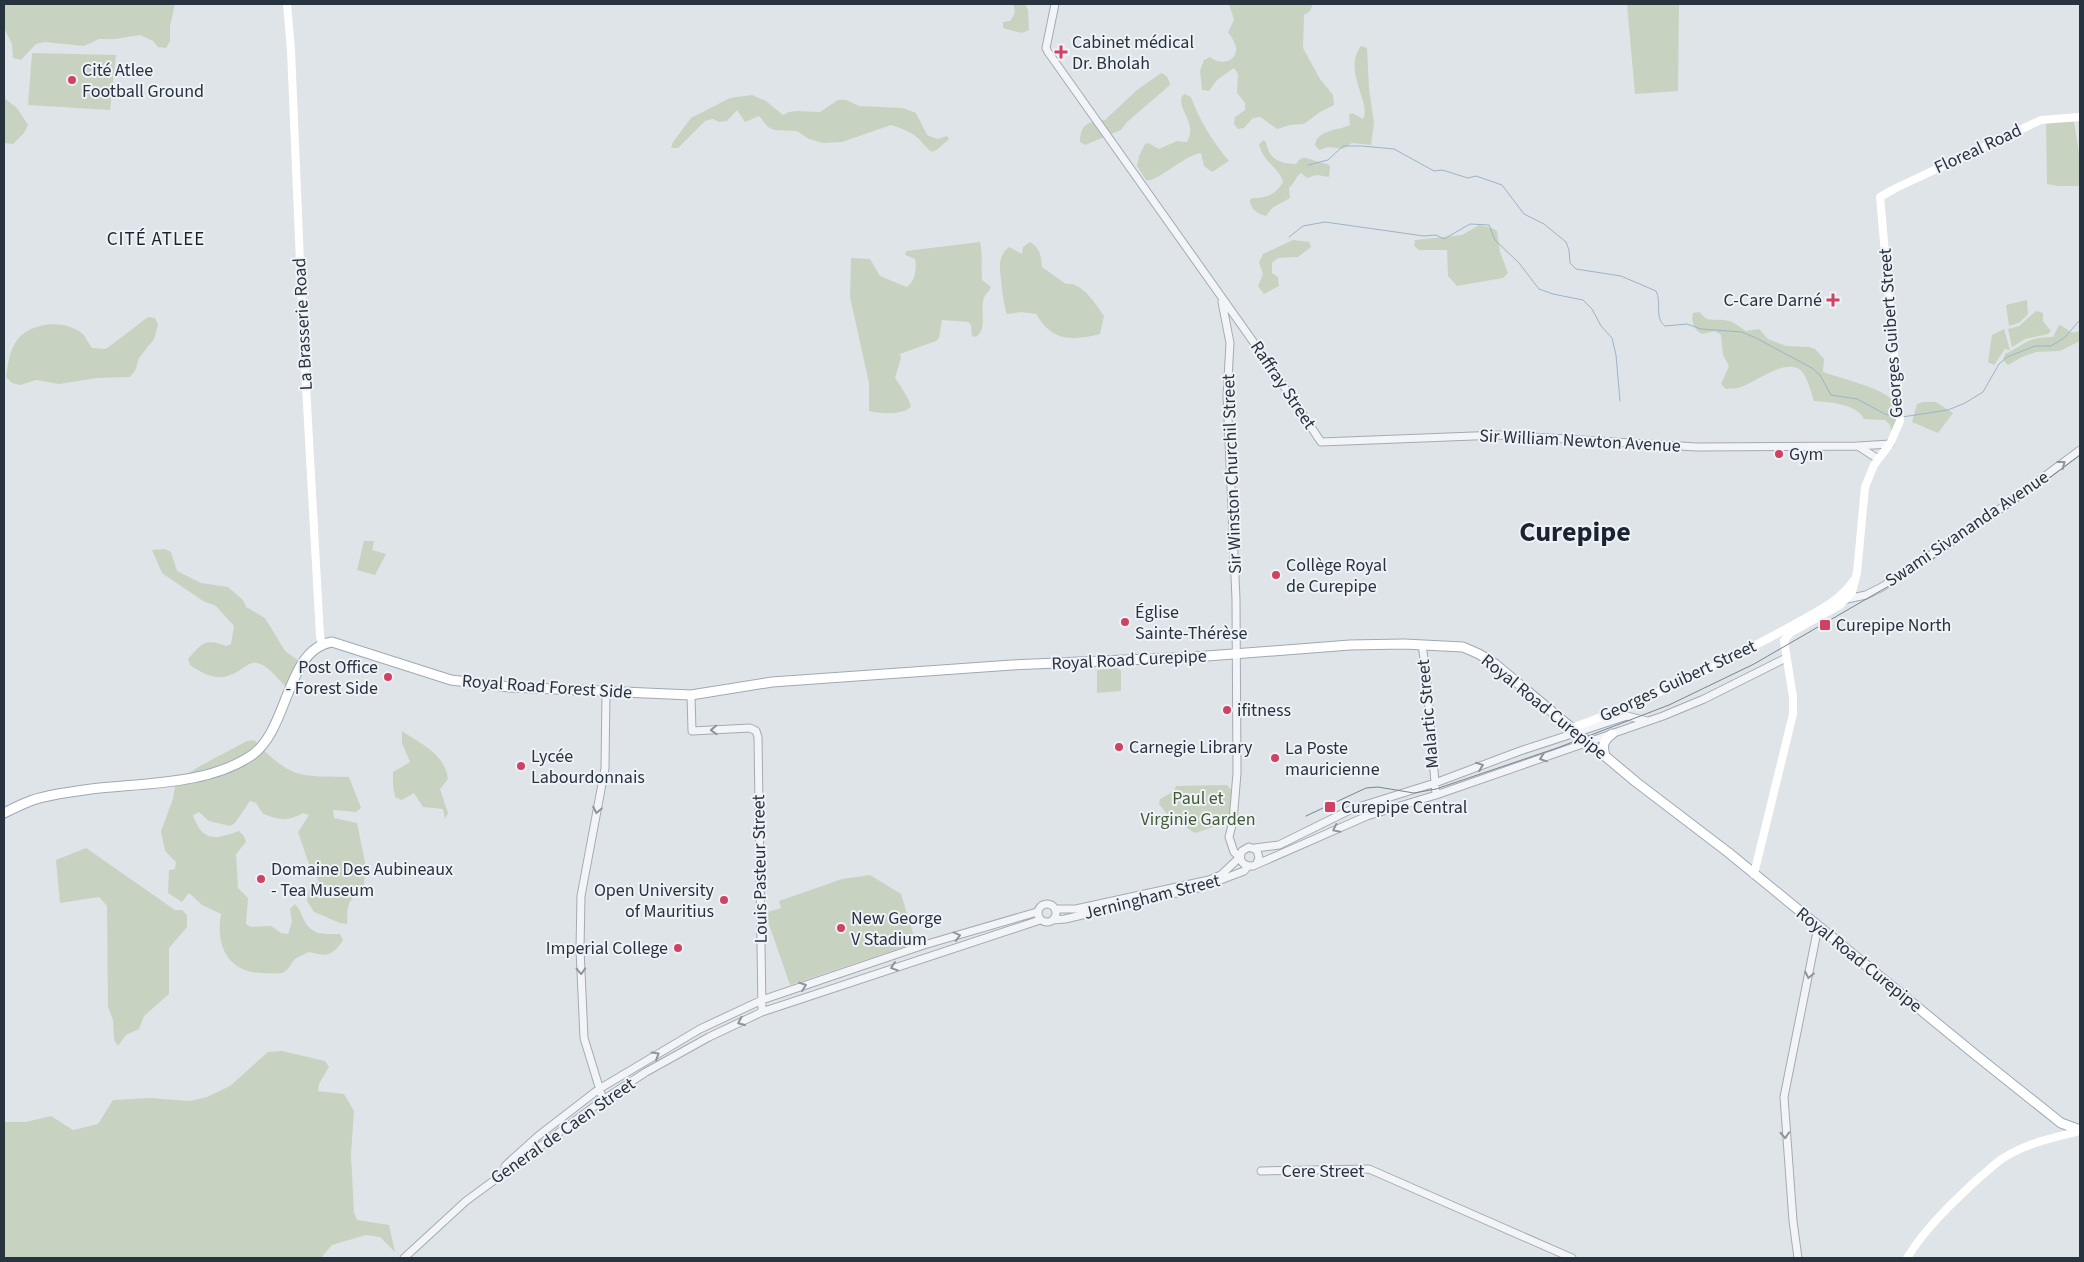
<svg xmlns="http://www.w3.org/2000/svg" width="2084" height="1262" font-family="'Source Sans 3',sans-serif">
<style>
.green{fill:#c7d3c0}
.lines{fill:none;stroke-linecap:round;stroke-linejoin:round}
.stream{stroke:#99b5c9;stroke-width:1}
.tertiary-casing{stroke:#a4abb3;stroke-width:9}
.primary-casing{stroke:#9ea9b5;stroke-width:11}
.tertiary{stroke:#f2f4f7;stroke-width:7}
.secondary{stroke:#fff;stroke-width:8}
.primary{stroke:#fff;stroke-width:9}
.tram{stroke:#788592;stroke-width:1}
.oneway{stroke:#8d949c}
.poi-dot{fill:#d04264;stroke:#eff2f6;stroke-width:2}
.labels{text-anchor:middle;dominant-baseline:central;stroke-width:4;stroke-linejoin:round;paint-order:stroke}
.poi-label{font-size:18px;fill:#283340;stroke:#eff2f6;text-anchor:start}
.street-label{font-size:18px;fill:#283340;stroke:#eff2f6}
.park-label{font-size:18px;fill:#405c35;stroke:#eff2f6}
.neighbourhood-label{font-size:19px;letter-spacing:1px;fill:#1a2431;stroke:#eff2f6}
.town-label{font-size:28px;font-weight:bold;fill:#1a2431;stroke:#eff2f6}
</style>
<rect width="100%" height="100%" fill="#dfe4e9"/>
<!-- green -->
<path class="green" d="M 4,4 L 175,4 L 170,26 L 170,41 L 166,48 L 158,47 L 153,41 L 140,35 L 115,39 L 99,39 L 84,46 L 44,42 L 36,44 L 21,60 L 13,58 L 12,44 L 4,28 Z
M 1013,4 L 1025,4 L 1028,10 L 1029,30 L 1022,33 L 1003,28 L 1003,22 L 1010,21 C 1015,15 1016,11 1013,4 Z
M 1229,4 L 1313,4 L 1310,11 L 1304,15 L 1303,48 L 1320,79 L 1333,95 L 1334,105 L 1320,112 L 1304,124 L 1290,125 L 1277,129 L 1260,117 L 1253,118 L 1244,128 L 1238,129 L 1234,124 L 1235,117 L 1245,110 L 1245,103 L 1237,93 L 1238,74 L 1234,68 L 1217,80 L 1209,91 L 1202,90 L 1200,71 L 1204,60 L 1210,57 C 1217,64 1234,64 1236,51 C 1237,44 1231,37 1228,32 L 1234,20 Z
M 1627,4 L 1679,4 L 1678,91 L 1635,94 Z
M 1361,46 L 1367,48 L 1369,88 L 1374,123 L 1371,145 L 1352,143 L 1343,149 L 1329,147 L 1319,150 L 1315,145 C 1318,129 1337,131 1350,125 L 1349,115 L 1352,113 L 1363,119 C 1372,103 1342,71 1361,46 Z
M 32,53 L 116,55 L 110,110 L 28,105 Z
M 1161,73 C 1167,75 1169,79 1170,85 L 1127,122 L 1121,130 L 1085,145 L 1080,142 C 1080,124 1089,121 1105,120 L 1137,90 Z
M 1185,94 L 1191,97 C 1199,120 1213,142 1229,161 L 1212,172 L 1204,166 L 1201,153 C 1184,155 1157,183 1146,180 L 1137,166 L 1139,156 L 1145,144 L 1148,143 L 1159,149 L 1177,141 L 1187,142 C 1198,122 1177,111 1182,96 Z
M 752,95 L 766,101 L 783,115 L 789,112 L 796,111 L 820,112 L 838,100 L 846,100 L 859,106 L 903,108 L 916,113 L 927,135 L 937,139 L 947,136 L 949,139 C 931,155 934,156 919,139 C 913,133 899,127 891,125 L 842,142 L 823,143 L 809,139 L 797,131 L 774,130 L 768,127 L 759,116 L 745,122 L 737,110 L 727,121 L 719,122 L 713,119 L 705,121 L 678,148 L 671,148 L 673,142 L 691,118 L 730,98 Z
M 4,98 L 17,108 L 28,125 L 24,133 L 13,144 L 4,143 Z
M 2046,122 L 2074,122 L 2080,159 L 2080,186 L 2058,186 L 2047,184 Z
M 1263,140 L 1266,142 C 1269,159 1279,164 1296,164 C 1298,162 1299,159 1302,158 C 1305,156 1322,164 1327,164 L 1330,166 L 1329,177 L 1317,175 L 1307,178 L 1301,173 C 1295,177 1295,183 1289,188 L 1290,198 L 1272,208 L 1266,216 C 1258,214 1250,209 1250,200 L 1252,198 C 1266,199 1276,194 1283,182 C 1279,167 1264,163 1259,145 Z
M 1479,225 L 1492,228 L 1497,231 L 1500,252 L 1508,273 L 1503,278 L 1457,286 L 1448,276 L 1447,250 L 1419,250 L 1414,246 L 1415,240 L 1462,235 Z
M 1293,240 L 1309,242 L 1311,247 L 1298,257 L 1278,258 L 1272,263 L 1272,273 L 1278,277 L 1279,286 L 1264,294 L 1258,286 L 1263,274 L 1259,262 L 1263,254 Z
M 980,242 C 983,255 981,267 982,280 L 991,287 C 989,292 984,295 983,301 C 981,313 987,329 976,337 L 972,336 L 971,325 L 968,322 L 942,320 L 939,338 L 936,341 L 900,354 L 901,358 L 895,378 C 899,383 911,402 911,407 C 902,415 880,414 869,411 L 869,383 L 850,297 L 851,258 L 870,259 L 880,276 L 907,287 C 915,281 917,269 915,259 L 905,255 L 906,251 Z
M 1030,242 C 1041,249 1041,256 1042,267 L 1066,284 C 1082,282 1095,303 1104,316 L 1100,334 C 1072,341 1053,342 1036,314 L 1021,312 L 1007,314 C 1004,309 999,269 1000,263 C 1001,256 1004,251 1009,247 L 1022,254 L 1023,247 Z
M 2027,300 L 2028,314 L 2019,323 L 2009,326 L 2006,305 Z
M 2036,311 L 2043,313 L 2043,321 L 2051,331 L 2048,334 L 2025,339 L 2012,347 L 2008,329 L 2019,326 Z
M 1700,312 C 1708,325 1716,317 1729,321 C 1734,322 1741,328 1746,331 L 1759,329 L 1768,339 L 1786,346 L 1809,347 L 1815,349 L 1824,359 L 1823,372 C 1840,378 1878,387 1890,398 C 1899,406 1898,420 1895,430 L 1891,430 L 1890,425 L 1885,420 L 1864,419 C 1857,404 1830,402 1814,401 C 1811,392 1807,374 1799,369 C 1782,360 1756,382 1741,387 C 1737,389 1731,388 1726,389 L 1721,384 L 1729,366 L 1723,355 L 1721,335 L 1715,331 L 1702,334 C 1694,330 1691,322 1693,313 Z
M 148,317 L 155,318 L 158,325 L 154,339 L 139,358 L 135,371 L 130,377 L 97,378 L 59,384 L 36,380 L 20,385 L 12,383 L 6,377 C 8,365 9,350 18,339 C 32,322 65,319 83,334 C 86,338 89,344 92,348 L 106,349 Z
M 2059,325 C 2067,327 2071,337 2080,330 L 2080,341 L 2060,351 L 2036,352 L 2022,357 L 2008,365 L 2003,360 L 2005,354 C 2024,345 2029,336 2053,337 Z
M 2004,329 L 2010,350 L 2005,349 L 1994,365 L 1988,362 L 1992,335 Z
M 1923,402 L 1936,402 L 1953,413 L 1938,433 L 1912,422 L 1917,404 Z
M 364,541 L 374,541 L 372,550 L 386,554 L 375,575 L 357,570 Z
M 165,549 L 171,552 L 177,571 L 201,583 L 228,587 L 243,600 L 246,607 L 265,618 L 285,651 L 299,661 L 291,685 L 284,685 C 276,677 268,665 257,663 C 251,662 248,665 243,668 C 222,683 209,678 190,665 L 188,659 C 202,643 205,638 226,646 L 231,644 L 234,626 L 216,606 L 203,601 L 162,573 L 152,550 Z
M 1117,668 L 1121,671 L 1121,691 L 1097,693 L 1097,670 Z
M 402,731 C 421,744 445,754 448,779 L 440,789 L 448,813 L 445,819 L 443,809 L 423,807 L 414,793 L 402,800 L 395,797 L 393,785 L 393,772 L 410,762 L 402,743 Z
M 254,740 C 265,752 279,766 294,772 C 308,778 333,776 349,777 L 361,808 L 356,812 L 333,810 L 334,818 L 357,823 L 365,862 L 364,890 C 346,901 348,904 347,924 L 340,923 L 314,912 L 307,901 L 309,889 L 319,881 L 311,870 L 298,832 L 309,815 L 303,813 C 287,822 280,820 263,814 L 256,803 L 250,801 L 235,823 L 230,826 L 209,821 L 199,812 L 193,815 C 202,842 215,840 239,831 L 244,836 L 246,842 L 236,854 L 238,888 L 248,898 L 246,924 L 251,927 L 271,926 L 281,933 L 288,934 L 292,922 L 290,909 L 295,904 C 301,910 301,915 305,922 C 313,936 326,934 340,934 L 343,940 C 333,956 327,957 309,952 C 305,954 299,956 295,959 C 290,963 290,970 282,973 C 276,974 269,973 263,973 C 228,973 215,945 221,914 L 202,905 L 189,893 L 182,902 L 168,893 L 169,870 L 175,869 L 176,862 L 165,851 L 161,831 L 173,799 L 175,786 L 184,776 L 200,766 L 247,741 Z
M 1227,785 L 1233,792 L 1232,821 L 1195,833 L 1169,817 L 1159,804 L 1160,799 L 1174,791 L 1176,786 Z
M 86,848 L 175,910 L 182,910 L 187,915 L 187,927 L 169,948 L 169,994 L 144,1016 L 139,1029 L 126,1035 L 118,1046 L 114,1040 L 113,1020 L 108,1007 L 107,906 L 99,897 L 60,903 L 56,860 Z
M 870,875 L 901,894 L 916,943 L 790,985 L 765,913 L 781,908 L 779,901 L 842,879 Z
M 282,1051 L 325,1061 L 329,1067 L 319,1084 L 318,1091 L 344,1094 L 354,1111 L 351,1155 L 354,1213 L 357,1220 L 389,1225 L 395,1252 L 380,1237 L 366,1235 L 332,1245 L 321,1258 L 4,1258 L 4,1122 L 26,1122 L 51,1116 L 73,1130 L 98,1124 L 113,1100 L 150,1098 L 190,1101 L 207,1097 L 230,1086 L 268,1052 Z"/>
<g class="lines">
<!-- stream -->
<path class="stream" d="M 1308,165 L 1328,160 L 1343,146 L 1362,146 L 1394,149 L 1434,171 L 1442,170 L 1468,178 L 1476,176 L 1502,185 L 1524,214 L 1544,224 L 1566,242 L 1569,250 L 1570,263 L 1576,269 L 1621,276 L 1656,291 C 1662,302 1654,318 1665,326 L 1687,324 L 1701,329 L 1742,332 L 1756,338 L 1812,368 L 1820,375 L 1831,395 L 1857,399 L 1885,414 L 1895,417
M 1289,237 L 1303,226 L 1325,222 L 1424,236 L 1436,235 L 1444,239 L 1470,224 L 1489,225 L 1495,240 L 1519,263 L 1539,289 L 1553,294 L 1583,300 L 1592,309 L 1601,326 L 1612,338 L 1616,355 L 1620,401
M 1902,417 L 1948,410 L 1965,403 L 1983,392 L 1999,364 L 2007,357 L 2035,346 L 2051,346 L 2064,338 L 2080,320"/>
<defs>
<path id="tertiary" d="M 1055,4 L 1046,48 L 1048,52 L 1269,364 L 1321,442 L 1499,435 L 1697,447 L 1858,446 L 1890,444
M 1858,446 L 1878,459
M 1842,600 L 1866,595 L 1882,587 L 2003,507 L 2080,450
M 1422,645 L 1426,672 L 1436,795
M 691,695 L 692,731 L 750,728 L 756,731 L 758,737 L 762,1012
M 1255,848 L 1279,845 L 1352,809 L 1435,783 L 1520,751 L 1627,716 L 1647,721
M 1257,863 L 1259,858 L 1257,850 L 1249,847 L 1242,851 C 1238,860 1243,867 1253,866 L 1367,816 L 1436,795 L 1663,716 L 1704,699 L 1786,658
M1038 913a9 9 0 1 1 18 0a9 9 0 1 1-18 0Z
M 1055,909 L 1076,909 L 1209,880 L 1221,875 L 1240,857 L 1234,852 L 1229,837 L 1233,821 L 1237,773 L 1236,599 L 1227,396 L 1230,343 L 1222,302
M 1053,920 L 1065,919 L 1202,887 L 1244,871 L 1248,866
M 603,1100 L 584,1038 L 580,949 L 581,896 L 605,768 L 606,692
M 505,1166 L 538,1136 L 599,1089 L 700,1029 L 762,1000 L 924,945 L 1037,912
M 1261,1171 L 1369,1169 L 1572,1258
M 404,1258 L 466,1201 L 603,1100 L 646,1072 L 709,1037 L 762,1012 L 1040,920
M 1798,1258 L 1793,1221 L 1784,1097 L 1818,927"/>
<path id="primary" d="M 1605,756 C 1602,745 1603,741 1612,734
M 4,813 C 12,809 20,805 28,802 C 40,796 76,791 91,789 C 142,783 209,785 252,755 C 289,729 286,649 332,642 L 451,680 L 510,687 L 691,695 L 772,682 L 1012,665 L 1194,657 L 1350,645 L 1404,644 L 1463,647 L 1479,654 L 1495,664 L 1636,782 L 1729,853 L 1977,1056 L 2061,1123 L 2080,1130"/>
</defs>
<!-- tertiary casing -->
<use href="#tertiary" class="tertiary-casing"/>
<!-- primary casing -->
<use href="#primary" class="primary-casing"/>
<!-- tertiary -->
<use href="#tertiary" class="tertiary"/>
<!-- secondary -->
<path class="secondary" d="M 287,4 L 291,50 L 303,332 L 320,636 L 322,644
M 1572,728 C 1648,700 1722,664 1793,625 C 1816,612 1839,602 1854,580
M 1754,874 L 1793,714 L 1793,697 L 1784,641 L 1790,633 L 1840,605 L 1852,592 L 1857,573 L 1865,487 L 1874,465 L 1890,444 L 1900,421 L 1880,197 L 1896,188 L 2041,120 L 2080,117
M 1907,1258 C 1926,1227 1954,1201 1981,1176 C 1989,1170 1996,1162 2005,1157 C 2027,1143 2055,1137 2080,1131"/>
<!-- primary -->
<use href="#primary" class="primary"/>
<!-- tram -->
<path class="tram" d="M 1306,816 L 1366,788 L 1378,787 L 1414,793 L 1436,789 L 1557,748 L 1669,705 L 1754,664 L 1920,568 L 2023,498 L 2080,455"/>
</g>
<!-- one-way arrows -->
<defs><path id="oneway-chevron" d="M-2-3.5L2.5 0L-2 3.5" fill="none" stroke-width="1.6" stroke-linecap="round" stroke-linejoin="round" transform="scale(1.25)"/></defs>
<g class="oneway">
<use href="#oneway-chevron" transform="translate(2062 464) rotate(-37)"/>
<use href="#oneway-chevron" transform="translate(714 730) rotate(178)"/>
<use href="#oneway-chevron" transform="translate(1543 758) rotate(161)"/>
<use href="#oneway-chevron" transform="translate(1480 766) rotate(-21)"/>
<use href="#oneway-chevron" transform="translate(597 810) rotate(101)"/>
<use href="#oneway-chevron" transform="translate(1336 829) rotate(154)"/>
<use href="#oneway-chevron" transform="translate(957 936) rotate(-15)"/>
<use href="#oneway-chevron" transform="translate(894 967) rotate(161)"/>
<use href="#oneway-chevron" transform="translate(581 971) rotate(88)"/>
<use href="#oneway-chevron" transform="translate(1809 975) rotate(101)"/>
<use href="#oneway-chevron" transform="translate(803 986) rotate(-19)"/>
<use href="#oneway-chevron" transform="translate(741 1022) rotate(155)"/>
<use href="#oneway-chevron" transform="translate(656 1055) rotate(-31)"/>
<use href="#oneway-chevron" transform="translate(1785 1135) rotate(87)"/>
</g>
<!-- markers -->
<g class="poi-dot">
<path d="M1058.5 44.5h5v5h5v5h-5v5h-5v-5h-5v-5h5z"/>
<circle cx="72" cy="80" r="5"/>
<path d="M1830.5 292.5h5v5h5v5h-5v5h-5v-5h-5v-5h5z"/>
<circle cx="1779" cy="454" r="5"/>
<circle cx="1276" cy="575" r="5"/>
<circle cx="1125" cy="622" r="5"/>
<rect x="1819" y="619" width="12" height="12" rx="2.5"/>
<circle cx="388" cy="677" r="5"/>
<circle cx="1227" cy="710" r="5"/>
<circle cx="1119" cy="747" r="5"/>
<circle cx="1275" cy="758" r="5"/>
<circle cx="521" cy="766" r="5"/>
<rect x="1324" y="801" width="12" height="12" rx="2.5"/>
<circle cx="261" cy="879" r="5"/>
<circle cx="724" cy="900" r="5"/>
<circle cx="841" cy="928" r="5"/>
<circle cx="678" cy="948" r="5"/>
</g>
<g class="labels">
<!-- poi labels -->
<g class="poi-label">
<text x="1072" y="42">Cabinet médical<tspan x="1072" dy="21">Dr. Bholah</tspan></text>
<text x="82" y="70">Cité Atlee<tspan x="82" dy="21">Football Ground</tspan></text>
<text x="1822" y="300" text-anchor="end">C-Care Darné</text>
<text x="1789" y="454">Gym</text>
<text x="1286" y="565">Collège Royal<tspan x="1286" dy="21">de Curepipe</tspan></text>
<text x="1135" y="612">Église<tspan x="1135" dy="21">Sainte-Thérèse</tspan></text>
<text x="1836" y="625">Curepipe North</text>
<text x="378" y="667" text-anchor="end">Post Office<tspan x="378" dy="21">- Forest Side</tspan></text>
<text x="1237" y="710">ifitness</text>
<text x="1129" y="747">Carnegie Library</text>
<text x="1285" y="748">La Poste<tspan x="1285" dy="21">mauricienne</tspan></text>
<text x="531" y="756">Lycée<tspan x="531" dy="21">Labourdonnais</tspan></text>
<text x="1341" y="807">Curepipe Central</text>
<text x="271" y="869">Domaine Des Aubineaux<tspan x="271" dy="21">- Tea Museum</tspan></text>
<text x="714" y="890" text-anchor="end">Open University<tspan x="714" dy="21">of Mauritius</tspan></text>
<text x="851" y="918">New George<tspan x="851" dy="21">V Stadium</tspan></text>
<text x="668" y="948" text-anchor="end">Imperial College</text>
</g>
<!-- street labels -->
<g class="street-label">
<text transform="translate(1978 149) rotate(-25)">Floreal Road</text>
<text transform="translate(303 324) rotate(-93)">La Brasserie Road</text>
<text transform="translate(1891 333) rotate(-94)">Georges Guibert Street</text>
<text transform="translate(1283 385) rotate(56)">Raffray Street</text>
<text transform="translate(1580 441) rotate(3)">Sir William Newton Avenue</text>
<text transform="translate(1232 474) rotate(-92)">Sir Winston Churchil Street</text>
<text transform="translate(1967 529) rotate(-34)">Swami Sivananda Avenue</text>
<text transform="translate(1129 660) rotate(-3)">Royal Road Curepipe</text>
<text transform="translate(1678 681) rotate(-25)">Georges Guibert Street</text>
<text transform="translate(547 687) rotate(4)">Royal Road Forest Side</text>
<text transform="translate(1544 707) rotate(39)">Royal Road Curepipe</text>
<text transform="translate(1428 714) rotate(-95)">Malartic Street</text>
<text transform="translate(760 869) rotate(-91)">Louis Pasteur Street</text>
<text transform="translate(1152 897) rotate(-14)">Jerningham Street</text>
<text transform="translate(1859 960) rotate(39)">Royal Road Curepipe</text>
<text transform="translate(563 1131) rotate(-35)">General de Caen Street</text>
<text x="1323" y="1171">Cere Street</text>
</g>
<!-- park labels -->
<g class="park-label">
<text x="1198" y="798">Paul et<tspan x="1198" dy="21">Virginie Garden</tspan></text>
</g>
<!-- neighbourhood labels -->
<g class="neighbourhood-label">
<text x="156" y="239">CITÉ ATLEE</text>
</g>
<!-- town labels -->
<g class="town-label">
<text x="1575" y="532">Curepipe</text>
</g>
</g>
<!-- border -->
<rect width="2084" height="1262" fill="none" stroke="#283340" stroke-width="10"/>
</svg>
